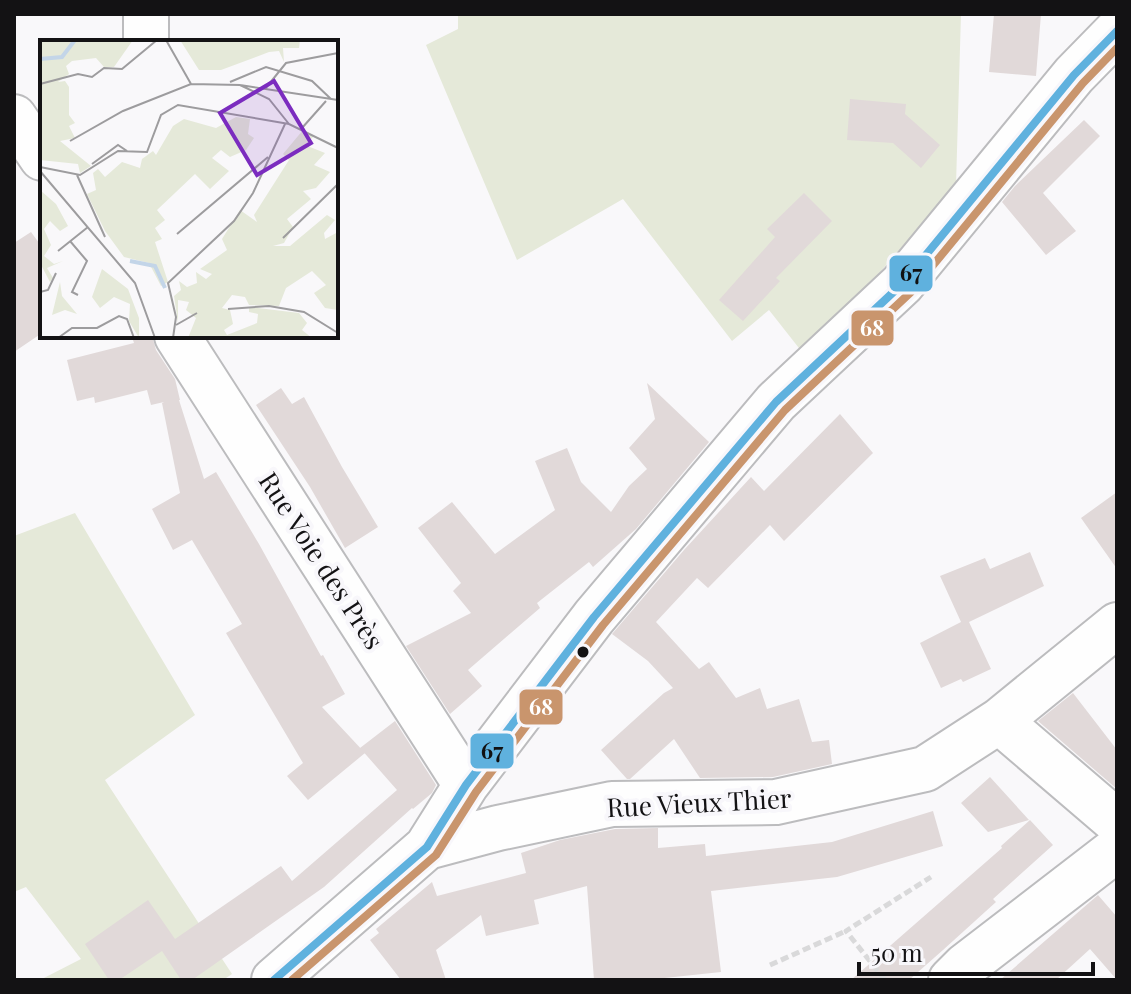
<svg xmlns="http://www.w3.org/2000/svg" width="1131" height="994" font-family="'Playfair Display',serif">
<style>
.green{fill:#e5e9d9}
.building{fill:#e1d9d9}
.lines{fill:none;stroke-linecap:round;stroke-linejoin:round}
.minor-casing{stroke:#bcbcbe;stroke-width:48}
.path{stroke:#d9d9da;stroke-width:5;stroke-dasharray:8 4;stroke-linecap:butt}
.minor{stroke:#fefefe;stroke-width:44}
.bus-1-casing{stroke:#f8f7fb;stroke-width:14}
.bus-2-casing{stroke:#f8f7fb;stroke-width:14}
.bus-1{stroke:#5fb1de;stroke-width:8}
.bus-2{stroke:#c9956d;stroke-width:8}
.bus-dot{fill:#131214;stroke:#f8f7fb;stroke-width:3}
.labels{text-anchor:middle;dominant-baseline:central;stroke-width:8;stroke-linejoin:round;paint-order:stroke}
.street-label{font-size:26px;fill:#131214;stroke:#f8f7fb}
.inset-river{fill:none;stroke:#c3d5e8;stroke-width:4}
.inset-road{fill:none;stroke:#9d9c9e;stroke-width:2}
.view{fill:#7b2cbf;fill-opacity:0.15;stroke:#7b2cbf;stroke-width:4}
.inset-edge{fill:none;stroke:#131214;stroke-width:4}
.line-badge{stroke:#f8f7fb;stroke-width:3}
.badge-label{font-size:22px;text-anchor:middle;font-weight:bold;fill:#fff}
.pale-badge-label{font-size:22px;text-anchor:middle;font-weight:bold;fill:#111}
</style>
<rect width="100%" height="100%" fill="#f9f8fa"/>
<!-- green -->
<path class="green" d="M 458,14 L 961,14 L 956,185 L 806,357 L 769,310 L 732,341 L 623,199 L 517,260 L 426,45 L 458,29 Z
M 75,513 L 195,715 L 105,780 L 232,974 L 223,980 L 40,980 L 81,959 L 26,887 L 14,892 L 14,536 Z"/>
<!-- building -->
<path class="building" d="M 994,14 L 1041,14 L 1036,76 L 989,72 Z
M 850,99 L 906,104 L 905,114 L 940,145 L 921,168 L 893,143 L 847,140 Z
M 1084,120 L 1100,136 L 1043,193 L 1076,231 L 1046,255 L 1002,202 L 1015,186 Z
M 804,193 L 832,221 L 776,278 L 780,281 L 743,321 L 719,300 L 775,237 L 767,229 Z
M 31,232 L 42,247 L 42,333 L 14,352 L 14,243 Z
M 152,336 L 156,350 L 175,379 L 180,400 L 179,400 L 204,479 L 216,472 L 259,544 L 321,656 L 323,655 L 345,694 L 322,707 L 365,753 L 308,800 L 287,776 L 303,763 L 226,633 L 242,624 L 192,540 L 173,550 L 152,509 L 180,493 L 162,403 L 164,402 L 151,405 L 147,390 L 95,403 L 94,397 L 77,401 L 67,360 L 134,343 L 133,340 Z
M 647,383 L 709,442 L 636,529 L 593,567 L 589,562 L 537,603 L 540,608 L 468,670 L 482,686 L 450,714 L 406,646 L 471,613 L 453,591 L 461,583 L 418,528 L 452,502 L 495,554 L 555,510 L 535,461 L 567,448 L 581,482 L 611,512 L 629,486 L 647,469 L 629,448 L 655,419 Z
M 281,388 L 292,404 L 304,397 L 342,467 L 378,527 L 345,548 L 310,487 L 256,405 Z
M 840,414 L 873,453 L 784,541 L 770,525 L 708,588 L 697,578 L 656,622 L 699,669 L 709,662 L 736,698 L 760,688 L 767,709 L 799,699 L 812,742 L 829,740 L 832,764 L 773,777 L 700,778 L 674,739 L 630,779 L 627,779 L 601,750 L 664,693 L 673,688 L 648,661 L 612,634 L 684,550 L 751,477 L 764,491 Z
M 1117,492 L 1117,569 L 1081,518 Z
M 1030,552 L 1044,586 L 969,622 L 991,669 L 963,682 L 961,679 L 941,688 L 920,643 L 961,622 L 940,576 L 985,558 L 990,569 Z
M 1073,693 L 1117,750 L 1117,789 L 1038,721 Z
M 395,721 L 436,785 L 432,793 L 413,809 L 412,808 L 324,887 L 192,980 L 181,980 L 162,951 L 119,980 L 109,980 L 85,944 L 148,900 L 175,939 L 281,866 L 292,881 L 397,790 L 360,748 Z
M 990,777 L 1029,820 L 988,832 L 961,803 Z
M 933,811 L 943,846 L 837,877 L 711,891 L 721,972 L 646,980 L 594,980 L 587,886 L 534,900 L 539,924 L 486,936 L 481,915 L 436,950 L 446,980 L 401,980 L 370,940 L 379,933 L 376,929 L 432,882 L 437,896 L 526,873 L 521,853 L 560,840 L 615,829 L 658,828 L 658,848 L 705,844 L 706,856 L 832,842 Z
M 1030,820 L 1053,845 L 993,899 L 996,902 L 943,950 L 909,980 L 851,980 L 1002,848 L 1001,846 Z
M 1098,895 L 1117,917 L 1117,980 L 1090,949 L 1056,980 L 1000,980 Z"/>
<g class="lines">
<defs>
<path id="minor" d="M 146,14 L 146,42
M 14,117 L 42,158
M 177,336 L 466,785
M 999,721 L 1117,822
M 427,847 L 498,828 L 612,804 L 776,802 L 925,769 L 999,721 L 1117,625
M 274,980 L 427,847 L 466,785 L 594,617 L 776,402 L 902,284 L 1074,75 L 1117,31
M 951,980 L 965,966 L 1117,849"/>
</defs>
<!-- minor casing -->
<use href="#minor" class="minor-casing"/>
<!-- path -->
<path class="path" d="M 770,965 L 846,931
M 885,980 L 846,931 L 931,877"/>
<!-- minor -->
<use href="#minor" class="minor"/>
<defs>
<path id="bus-1" d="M 274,980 L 427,847 L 466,785 L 594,617 L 776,402 L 902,284 L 1074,75 L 1117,31"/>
<path id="bus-2" d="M 292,980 L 436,855 L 476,792 L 603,625 L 785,410 L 911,292 L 1083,83 L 1117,48"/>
</defs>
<!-- bus-1 casing -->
<use href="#bus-1" class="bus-1-casing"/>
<!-- bus-2 casing -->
<use href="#bus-2" class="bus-2-casing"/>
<!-- bus-1 -->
<use href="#bus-1" class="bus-1"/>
<!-- bus-2 -->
<use href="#bus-2" class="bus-2"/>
</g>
<!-- markers -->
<circle class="bus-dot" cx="583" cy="652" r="7"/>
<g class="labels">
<!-- street labels -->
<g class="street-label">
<text transform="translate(322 560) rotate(57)">Rue Voie des Près</text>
<text transform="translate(699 802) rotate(-3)">Rue Vieux Thier</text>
</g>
</g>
<!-- overview -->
<g transform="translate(40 40)">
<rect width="298" height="298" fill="#f9f8fa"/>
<path d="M 0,0 L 93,0 L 74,27 L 64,27 L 56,18 L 32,21 L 26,26 L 29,34 L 18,42 L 25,41 L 29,47 L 29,75 L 35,83 L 29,86 L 35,98 L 20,101 L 51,126 L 40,133 L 38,124 L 0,120 ZM 140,0 L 260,0 L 259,8 L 243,8 L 244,22 L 239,11 L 229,12 L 181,30 L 159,30 ZM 196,77 L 210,79 L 208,94 L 214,98 L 206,110 L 190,117 L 181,110 L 172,118 L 189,131 L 170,149 L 155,134 L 117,170 L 125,180 L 115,188 L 122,199 L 115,202 L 128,242 L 121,246 L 109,223 L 84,217 L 65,191 L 47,154 L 56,150 L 53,133 L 58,129 L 65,137 L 82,122 L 100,128 L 102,119 L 113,111 L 116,115 L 133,86 L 144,79 L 176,88 ZM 263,90 L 274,96 L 265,105 L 285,113 L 274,125 L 290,132 L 276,148 L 263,151 L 271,159 L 247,179 L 253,187 L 244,203 L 233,206 L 250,206 L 287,175 L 295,180 L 284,193 L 285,199 L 298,192 L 298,270 L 285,268 L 274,253 L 286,245 L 272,231 L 246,248 L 239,266 L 209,265 L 205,257 L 192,255 L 182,268 L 190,270 L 193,284 L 184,290 L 187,295 L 217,283 L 218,274 L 209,272 L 209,267 L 259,273 L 267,283 L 262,290 L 272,298 L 148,298 L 156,278 L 146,270 L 149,262 L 138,260 L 138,283 L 134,256 L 141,250 L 139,241 L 147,247 L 157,243 L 156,232 L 166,239 L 172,234 L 160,229 L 187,210 L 182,199 L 200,170 L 217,182 L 214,175 L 249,120 L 243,114 ZM 0,150 L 16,164 L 28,186 L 20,191 L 10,181 L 4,189 L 11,205 L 4,216 L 14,224 L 23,221 L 7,228 L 13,238 L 10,242 L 0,223 ZM 62,229 L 88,249 L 99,278 L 99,298 L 89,281 L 90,264 L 74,257 L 60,268 L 52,257 ZM 20,242 L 22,256 L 37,274 L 25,270 L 12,275 Z" fill="#e5e9d9"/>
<path class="inset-river" d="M 0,19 L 22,17 L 35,0M 90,221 L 115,226 L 125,248"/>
<path class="inset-road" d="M 126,0 L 151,44M 190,42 L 226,27 L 272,41 L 291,59M 0,44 L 38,34 L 52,37 L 64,28 L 82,29 L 117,0M 200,45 L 298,60M 225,49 L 246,23 L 298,13M 262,88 L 286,61M 30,101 L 83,71 L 151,44 L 200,45 L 229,59 L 249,84M 52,124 L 78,105 L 87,111M 0,127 L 40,135 L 78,111 L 107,112 L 121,75 L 138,65 L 249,84 L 298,108M 0,131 L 95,243 L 115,298M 37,135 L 65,197M 137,194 L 228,117M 243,198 L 298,144M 30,201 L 47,221 L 32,252 L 38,255M 18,211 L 48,187M 0,252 L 8,250 L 16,233M 188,269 L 229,266 L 264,272 L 298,293M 136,285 L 157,273M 18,298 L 32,288 L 57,288 L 79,276 L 87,279 L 94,298M 133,298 L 136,277 L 128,243 L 194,181 L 213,153 L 245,84"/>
<path class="view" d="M 234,41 L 271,103 L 217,135 L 180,73 Z"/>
<rect width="298" height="298" class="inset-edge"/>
</g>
<g class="line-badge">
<rect x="888" y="254" width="46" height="39" rx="8" fill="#5fb1de"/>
<rect x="850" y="309" width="45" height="38" rx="8" fill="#c9956d"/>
<rect x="518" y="688" width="46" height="38" rx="8" fill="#c9956d"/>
<rect x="469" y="732" width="46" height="38" rx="8" fill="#5fb1de"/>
</g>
<g class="badge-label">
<text x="872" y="336">68</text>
<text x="541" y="715">68</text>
</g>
<g class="pale-badge-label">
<text x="911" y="281">67</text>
<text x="492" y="759">67</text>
</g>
<!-- border -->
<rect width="1131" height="994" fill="none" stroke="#131214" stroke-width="32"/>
<!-- scale -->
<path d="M859 962v12h234v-12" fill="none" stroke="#131214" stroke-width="4"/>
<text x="871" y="962" font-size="24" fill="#131214" stroke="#f8f7fb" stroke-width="6" paint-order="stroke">50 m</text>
</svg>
